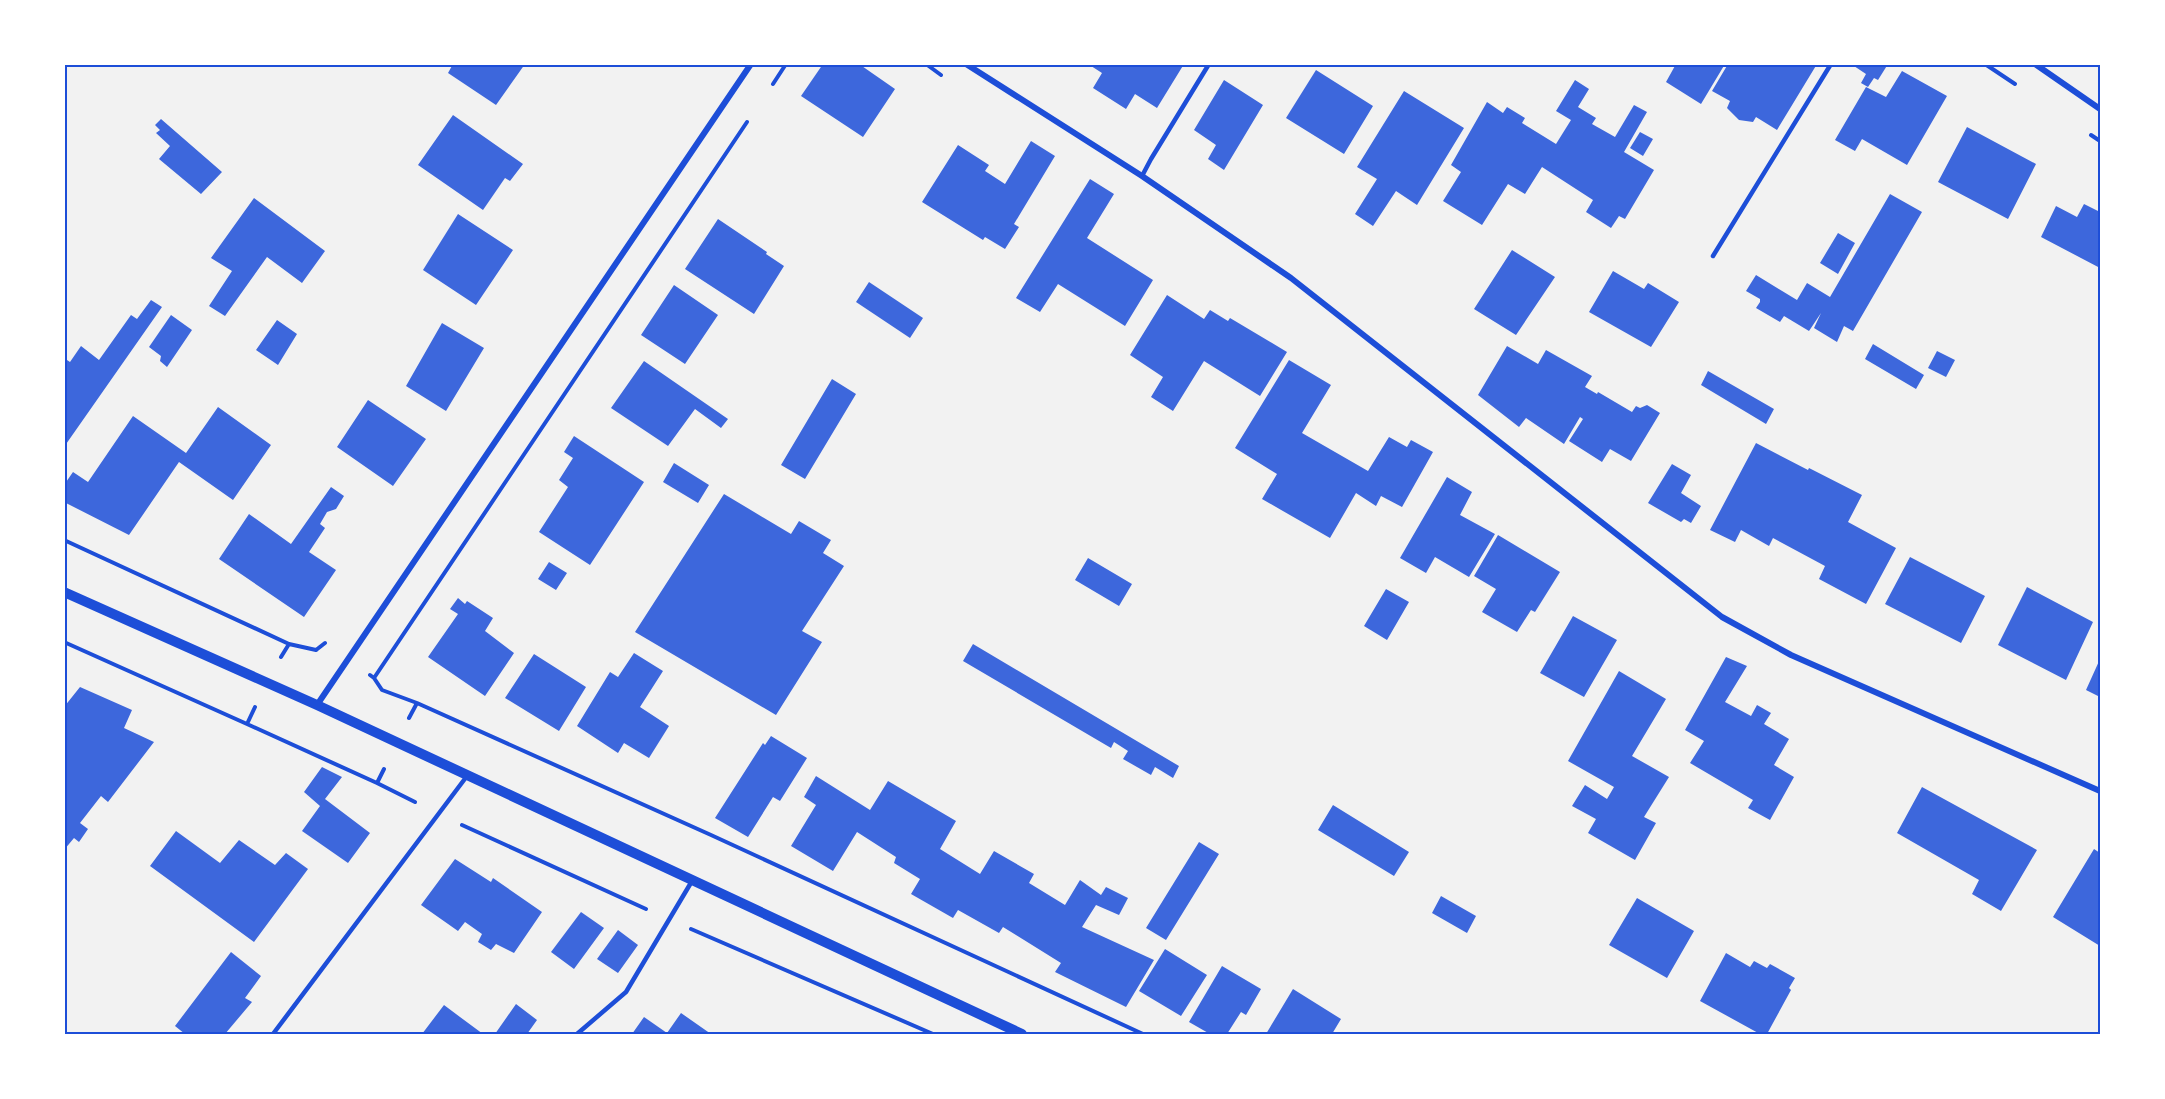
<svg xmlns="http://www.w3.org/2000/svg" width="2165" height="1099" font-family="Raleway,sans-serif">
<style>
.building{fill:#3d67dc}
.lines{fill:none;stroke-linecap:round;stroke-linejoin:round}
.path{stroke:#1d4ed8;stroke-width:4}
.service{stroke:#1d4ed8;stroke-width:4.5}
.minor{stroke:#1d4ed8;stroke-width:6}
.tertiary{stroke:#1d4ed8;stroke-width:10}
.neatline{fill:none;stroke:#1d4ed8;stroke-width:2}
</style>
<rect width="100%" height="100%" fill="#f2f2f2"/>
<!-- building -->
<path class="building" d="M 453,64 L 525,64 L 496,105 L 448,73 Z
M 823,64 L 859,64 L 895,89 L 863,137 L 801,96 Z
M 1088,64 L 1184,64 L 1157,108 L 1135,94 L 1126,109 L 1093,88 L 1102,73 Z
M 1676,64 L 1725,64 L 1701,104 L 1666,82 Z
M 1728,64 L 1785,65 L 1817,64 L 1777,130 L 1756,117 L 1753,122 L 1739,120 L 1727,108 L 1730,101 L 1712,91 Z
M 1851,64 L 1888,64 L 1878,80 L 1874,78 L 1868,87 L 1861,83 L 1866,74 Z
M 1316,70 L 1373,106 L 1344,154 L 1286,118 Z
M 1902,71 L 1947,96 L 1907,165 L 1862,139 L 1855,151 L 1835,140 L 1866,87 L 1886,97 Z
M 1224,80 L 1263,105 L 1224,170 L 1208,159 L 1216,145 L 1194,130 Z
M 1575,80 L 1589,89 L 1578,107 L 1596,118 L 1592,124 L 1615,137 L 1634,105 L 1647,112 L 1624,152 L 1654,170 L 1625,219 L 1619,216 L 1611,228 L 1586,212 L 1593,200 L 1542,167 L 1525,194 L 1508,184 L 1482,225 L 1443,201 L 1461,172 L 1451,165 L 1487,102 L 1503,113 L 1507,107 L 1525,118 L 1522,123 L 1556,144 L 1571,120 L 1556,111 Z
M 1404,91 L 1464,128 L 1417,205 L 1396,191 L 1373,226 L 1355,214 L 1377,179 L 1357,167 Z
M 453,115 L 523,164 L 510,181 L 505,178 L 483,210 L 418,165 Z
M 161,119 L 222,172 L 201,194 L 159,159 L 170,146 L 156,133 L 160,130 L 155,125 Z
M 1967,127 L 2036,164 L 2008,219 L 1938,182 Z
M 1640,132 L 1653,139 L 1643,156 L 1630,148 Z
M 1031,141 L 1055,156 L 1014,224 L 1019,227 L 1005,249 L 985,237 L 983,240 L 922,202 L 958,145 L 989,165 L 985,171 L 1005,184 Z
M 1090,179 L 1114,194 L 1087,238 L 1153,280 L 1125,326 L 1058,284 L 1040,312 L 1016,298 Z
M 1890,194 L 1922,212 L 1853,331 L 1844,326 L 1837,342 L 1814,328 L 1821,313 L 1809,331 L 1784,316 L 1780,322 L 1756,308 L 1760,302 L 1760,299 L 1746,291 L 1756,275 L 1797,300 L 1807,283 L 1830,297 Z
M 254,198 L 325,251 L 302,283 L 267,257 L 225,316 L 209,306 L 232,271 L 211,258 Z
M 2084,204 L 2100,212 L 2100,268 L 2041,237 L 2056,206 L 2077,217 Z
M 458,214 L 513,250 L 476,305 L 423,270 Z
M 718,219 L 767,252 L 766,254 L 784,266 L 754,314 L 685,269 Z
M 1838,233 L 1855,243 L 1838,274 L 1820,263 Z
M 1512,250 L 1555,277 L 1516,335 L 1474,309 Z
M 1613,271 L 1644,289 L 1648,283 L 1679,302 L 1651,347 L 1589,312 Z
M 869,282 L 923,318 L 910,338 L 856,302 Z
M 674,285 L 718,315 L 685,364 L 641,335 Z
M 1167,295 L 1204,319 L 1210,310 L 1228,321 L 1230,318 L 1287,352 L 1260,396 L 1204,361 L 1173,411 L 1151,397 L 1163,377 L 1130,355 Z
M 151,300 L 162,307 L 64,447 L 64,358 L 70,362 L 81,346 L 99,360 L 131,315 L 137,319 Z
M 171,315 L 192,330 L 167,367 L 160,361 L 161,356 L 149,347 Z
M 277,320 L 297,334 L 278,365 L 256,350 Z
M 442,323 L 484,348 L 446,411 L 406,386 Z
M 1873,344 L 1924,375 L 1916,389 L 1865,359 Z
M 1507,346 L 1538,364 L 1546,350 L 1592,376 L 1585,387 L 1597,394 L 1598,392 L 1632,412 L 1636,406 L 1640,408 L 1647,405 L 1660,413 L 1631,461 L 1610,449 L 1602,462 L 1569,441 L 1583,419 L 1580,417 L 1564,444 L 1526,418 L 1519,427 L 1478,395 Z
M 1937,351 L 1955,360 L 1946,377 L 1928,368 Z
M 1289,360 L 1331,385 L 1302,433 L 1368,471 L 1389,437 L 1407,447 L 1411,440 L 1433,452 L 1402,507 L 1381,496 L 1376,506 L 1356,493 L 1330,538 L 1262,499 L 1277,474 L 1235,448 Z
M 644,361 L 728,419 L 721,428 L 695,409 L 668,446 L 611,408 Z
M 1708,371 L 1774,409 L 1766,424 L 1701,385 Z
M 832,379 L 856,394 L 805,479 L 781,465 Z
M 368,400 L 426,439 L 393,486 L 337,447 Z
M 218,407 L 271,445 L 233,500 L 179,462 L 129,535 L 64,502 L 64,485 L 73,472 L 88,482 L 133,416 L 186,453 Z
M 574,436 L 644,482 L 590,565 L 539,532 L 568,487 L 559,480 L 573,458 L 564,452 Z
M 1756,443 L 1808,470 L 1809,468 L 1862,495 L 1848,522 L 1896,548 L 1866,604 L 1819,579 L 1825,566 L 1773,538 L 1769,546 L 1741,530 L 1735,542 L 1710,530 Z
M 674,463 L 709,485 L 698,503 L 663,482 Z
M 1672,464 L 1691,475 L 1681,493 L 1701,506 L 1691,523 L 1684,519 L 1681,522 L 1648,503 Z
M 1447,477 L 1472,492 L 1460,515 L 1495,534 L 1469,577 L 1435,557 L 1426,573 L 1400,558 Z
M 331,487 L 344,496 L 336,509 L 327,512 L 320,524 L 325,528 L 309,552 L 336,570 L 304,617 L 219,559 L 249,514 L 291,544 Z
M 724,494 L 791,534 L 799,521 L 831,540 L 823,553 L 844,566 L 802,631 L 822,642 L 776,715 L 635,632 Z
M 1498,535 L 1560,572 L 1535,612 L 1531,610 L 1517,632 L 1482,612 L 1496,589 L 1474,576 Z
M 1910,557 L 1985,596 L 1961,643 L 1885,604 Z
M 1088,558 L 1132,584 L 1119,606 L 1075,580 Z
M 549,562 L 567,573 L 556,590 L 538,579 Z
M 2027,587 L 2093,622 L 2066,680 L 1998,645 Z
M 1386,589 L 1409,602 L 1387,640 L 1364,626 Z
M 458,598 L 465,604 L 467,601 L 493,618 L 485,631 L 514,653 L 485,696 L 428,657 L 458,614 L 450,609 Z
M 1573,616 L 1617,640 L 1584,697 L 1540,673 Z
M 973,644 L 1179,766 L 1173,778 L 1155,767 L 1151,775 L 1123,759 L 1128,751 L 1114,742 L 1111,748 L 963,661 Z
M 634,653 L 663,671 L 640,707 L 669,726 L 649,758 L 624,743 L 618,753 L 577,726 L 610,672 L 618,677 Z
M 534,654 L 586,687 L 559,731 L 505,698 Z
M 1726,657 L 1747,666 L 1725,702 L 1751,716 L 1757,705 L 1771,713 L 1764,724 L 1789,739 L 1774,765 L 1794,777 L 1770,820 L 1748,808 L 1753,800 L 1690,763 L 1704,741 L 1685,730 Z
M 2100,659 L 2100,697 L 2086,690 Z
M 1619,671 L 1666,699 L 1632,756 L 1669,777 L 1644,817 L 1656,823 L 1635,860 L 1588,833 L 1596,819 L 1572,806 L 1585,785 L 1607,799 L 1614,787 L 1568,761 Z
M 80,687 L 132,710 L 124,728 L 154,742 L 108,802 L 101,796 L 80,823 L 88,829 L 79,842 L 74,838 L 64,850 L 64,707 Z
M 771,736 L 807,758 L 780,801 L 773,797 L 748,837 L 715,818 L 763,743 L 765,745 Z
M 322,767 L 342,777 L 325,799 L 370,833 L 348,863 L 302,831 L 320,806 L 304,792 Z
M 816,776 L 870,810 L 888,781 L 956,821 L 940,849 L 980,874 L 994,851 L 1034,874 L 1029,883 L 1065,905 L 1080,880 L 1101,895 L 1106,887 L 1128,898 L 1119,915 L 1096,905 L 1082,927 L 1154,960 L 1126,1007 L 1055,972 L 1061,963 L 1003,927 L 999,933 L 958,910 L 953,918 L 911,894 L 920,879 L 894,863 L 896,857 L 857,832 L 833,871 L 791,846 L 816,805 L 804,797 Z
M 1922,787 L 2037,850 L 2001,911 L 1972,894 L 1979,880 L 1897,833 Z
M 1333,805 L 1409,852 L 1394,876 L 1318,830 Z
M 176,831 L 220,863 L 239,840 L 275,865 L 286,853 L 308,869 L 254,942 L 150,866 Z
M 1199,842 L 1219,854 L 1166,940 L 1146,928 Z
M 2094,849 L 2100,853 L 2100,946 L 2053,917 Z
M 455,859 L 491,882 L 493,878 L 542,912 L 514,953 L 496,944 L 491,950 L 478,942 L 482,934 L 465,922 L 458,931 L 421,905 Z
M 1441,896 L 1476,916 L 1467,933 L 1432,913 Z
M 1637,898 L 1694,931 L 1667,978 L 1609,945 Z
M 581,912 L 604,928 L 574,969 L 551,952 Z
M 618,930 L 638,945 L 618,973 L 597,959 Z
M 1165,949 L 1207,975 L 1181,1016 L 1139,991 Z
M 231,952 L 261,976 L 245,998 L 252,1002 L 225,1034 L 185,1034 L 175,1026 Z
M 1726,953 L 1750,967 L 1754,961 L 1767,968 L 1770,964 L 1795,978 L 1789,988 L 1791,990 L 1767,1034 L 1760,1034 L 1700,1001 Z
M 1222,966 L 1261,989 L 1246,1015 L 1241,1012 L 1227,1034 L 1210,1034 L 1189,1022 Z
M 1293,989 L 1341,1019 L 1332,1034 L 1266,1034 Z
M 516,1004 L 537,1020 L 527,1034 L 495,1034 Z
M 444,1005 L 460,1017 L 483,1034 L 422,1034 Z
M 681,1013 L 711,1034 L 632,1034 L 644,1017 L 667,1033 Z"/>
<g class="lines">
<!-- path -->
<path class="path" d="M 926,64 L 941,75
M 1985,64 L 2015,84
M 773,84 L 786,64
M 2091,135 L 2100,141
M 64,540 L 289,644
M 64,642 L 247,724
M 316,650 L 325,643
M 281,657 L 289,644 L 316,650
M 370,675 L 374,678 L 747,122
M 374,678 L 382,690 L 417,703 L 409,718
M 417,703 L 711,835 L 1143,1034
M 255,707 L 247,724 L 377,783 L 384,769
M 377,783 L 415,802
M 462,825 L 646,909
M 691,929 L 933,1034"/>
<!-- service -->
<path class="service" d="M 1142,176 L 1151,159 L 1209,64
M 1713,256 L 1831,64
M 273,1034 L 467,776
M 577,1034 L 626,992 L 692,881"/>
<!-- minor -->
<path class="minor" d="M 966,64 L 1142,176 L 1291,278 L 1722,617 L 1791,655 L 2100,791
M 2035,64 L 2100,109
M 317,705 L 751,64"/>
<!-- tertiary -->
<path class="tertiary" d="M 64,592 L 317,705 L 1022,1034"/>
</g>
<!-- border -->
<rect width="2165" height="1099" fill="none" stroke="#ffffff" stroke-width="132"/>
<rect x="66" y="66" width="2033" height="967" class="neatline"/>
</svg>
